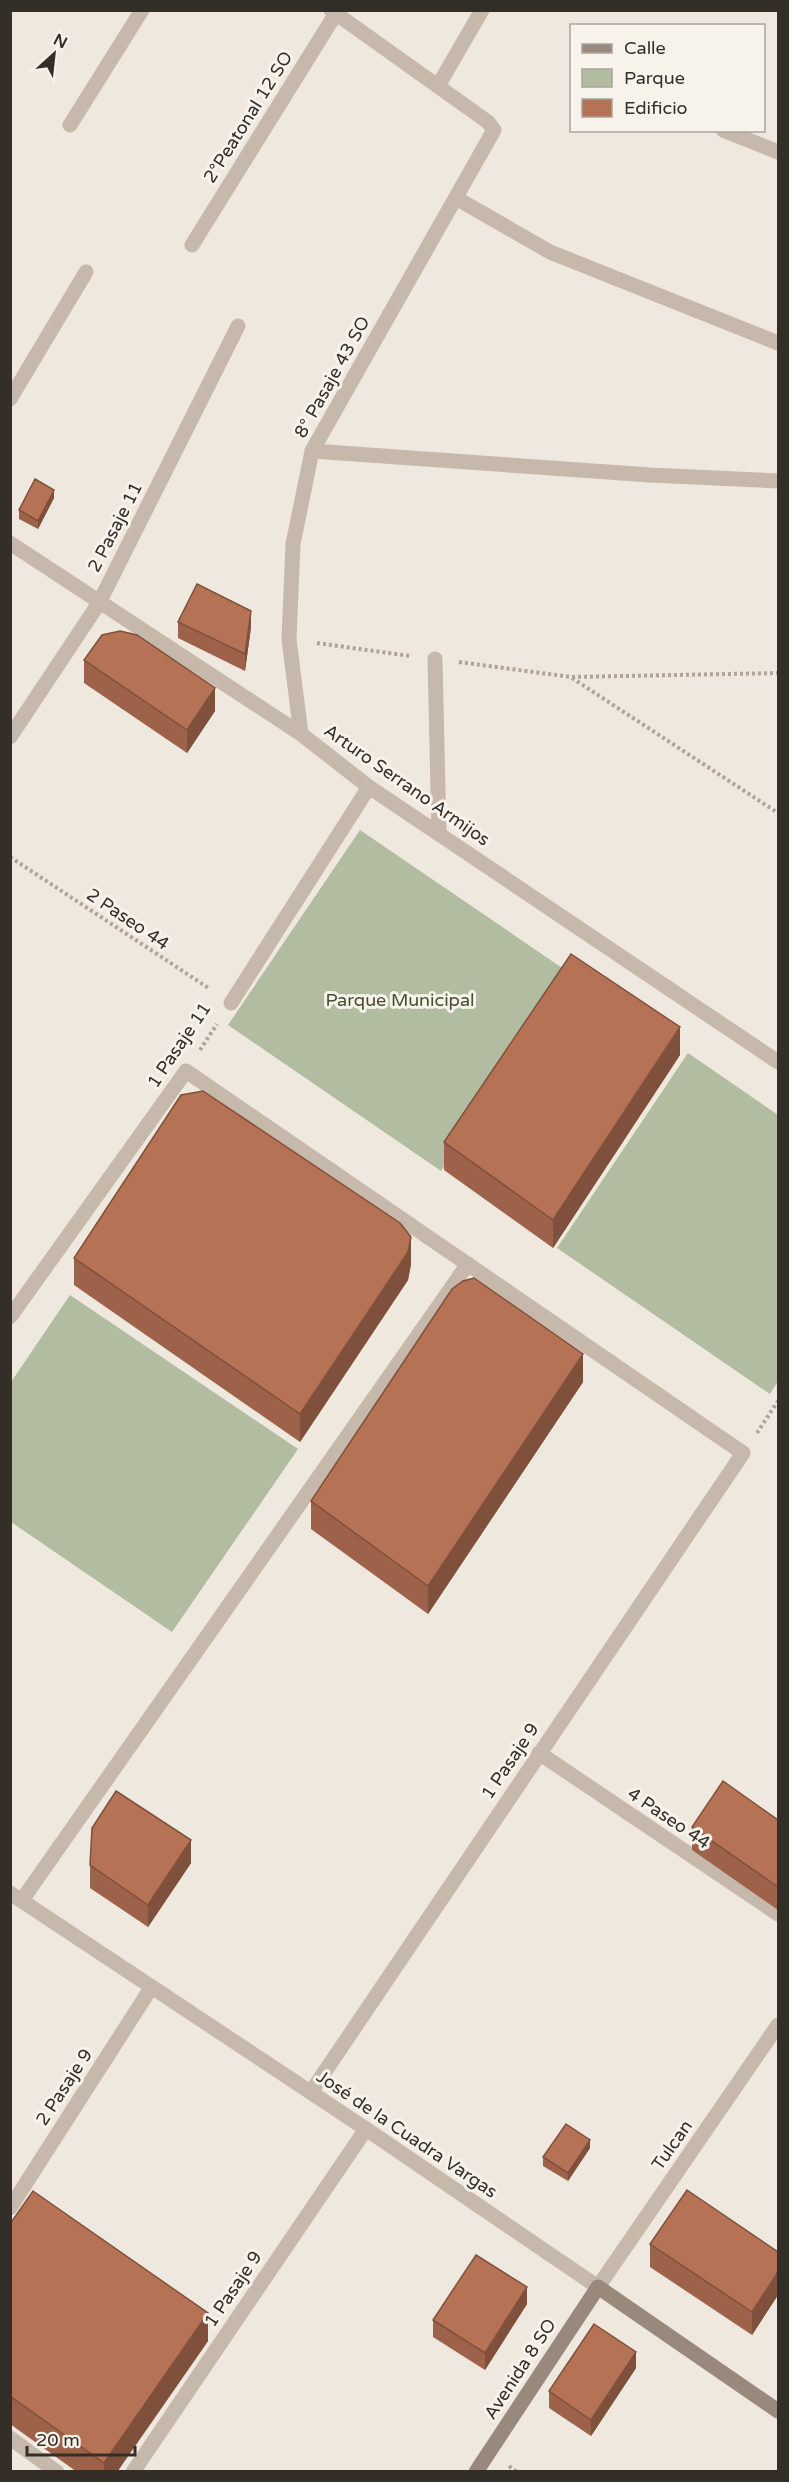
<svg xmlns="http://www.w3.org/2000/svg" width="789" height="2482" font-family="'Varela Round',sans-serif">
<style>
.green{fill:#b1bca0}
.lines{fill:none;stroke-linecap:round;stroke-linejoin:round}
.path{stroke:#b1a396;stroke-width:4;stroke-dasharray:3 3;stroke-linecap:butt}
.street{stroke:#c6b9ab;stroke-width:15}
.secondary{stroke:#99897d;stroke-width:15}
.wall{fill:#9d6249}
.shaded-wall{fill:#7f503c}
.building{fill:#b67255;stroke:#7f503c;stroke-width:1.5}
.labels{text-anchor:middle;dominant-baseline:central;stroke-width:6;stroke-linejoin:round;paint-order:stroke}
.street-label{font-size:18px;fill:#342e29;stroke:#f7f2ea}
.park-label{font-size:18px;fill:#425030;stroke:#f7f2ea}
</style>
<rect width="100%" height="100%" fill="#efe8de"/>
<!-- green -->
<path class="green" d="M 360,830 L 571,974 L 441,1171 L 228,1025 Z
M 688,1053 L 778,1115 L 778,1381 L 770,1394 L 557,1248 Z
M 70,1295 L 298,1449 L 172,1632 L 11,1522 L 11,1382 Z"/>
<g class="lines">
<!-- path -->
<path class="path" d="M 317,643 L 410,656
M 459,662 L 571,677 L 778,673
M 572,678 L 778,813
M 10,857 L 210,989
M 200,1050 L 217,1024
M 757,1433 L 778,1401
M 509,2466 L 517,2472"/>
<!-- street -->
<path class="street" d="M 438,86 L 482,10
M 70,125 L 142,10
M 723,130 L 778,152
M 456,198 L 550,252 L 778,343
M 192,245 L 338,10
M 10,399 L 86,272
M 312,451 L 650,475 L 778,481
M 10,543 L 301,734 L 369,787 L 778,1062
M 435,659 L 439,834
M 301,734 L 289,639 L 293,544 L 312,451 L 494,130 L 488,122 L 331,10
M 10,737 L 99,603 L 238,326
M 231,1003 L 369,787
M 10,1317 L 186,1071 L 743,1453 L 311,2092
M 539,1753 L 778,1914
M 10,1893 L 366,2129 L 598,2287 L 778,2025
M 22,1900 L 468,1264
M 10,2208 L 151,1988
M 10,2438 L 57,2472
M 133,2472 L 366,2129"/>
<!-- secondary -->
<path class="secondary" d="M 476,2472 L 598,2287 L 778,2411"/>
</g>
<!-- wall -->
<path class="wall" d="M 54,498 L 38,529 L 19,519 L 19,510 Z
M 178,622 L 251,627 L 245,671 L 178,638 Z
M 84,660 L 215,711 L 187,753 L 84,683 Z
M 680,1055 L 553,1248 L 444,1170 L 444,1142 Z
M 74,1258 L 411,1264 L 408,1280 L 300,1442 L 74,1285 Z
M 583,1382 L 428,1614 L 311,1529 L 311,1501 Z
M 778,1820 L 778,1910 L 692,1850 L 692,1827 Z
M 191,1863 L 148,1927 L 90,1888 L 90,1865 Z
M 590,2148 L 568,2181 L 543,2166 L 543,2157 Z
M 10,2224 L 208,2341 L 117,2472 L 77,2472 L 10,2424 Z
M 650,2244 L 778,2252 L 778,2295 L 752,2335 L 650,2267 Z
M 527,2304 L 485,2370 L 433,2337 L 433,2320 Z
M 636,2368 L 591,2436 L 549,2408 L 549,2391 Z"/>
<!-- shaded-wall -->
<path class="shaded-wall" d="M 54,490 L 54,498 L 38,529 L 38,521 Z
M 251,611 L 251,627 L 245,671 L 245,654 Z
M 215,688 L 215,711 L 187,753 L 187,730 Z
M 680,1027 L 680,1055 L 553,1248 L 553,1220 Z
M 411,1237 L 411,1264 L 408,1280 L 300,1442 L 300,1414 Z
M 583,1354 L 583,1382 L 428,1614 L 428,1586 Z
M 191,1840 L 191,1863 L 148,1927 L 148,1905 Z
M 590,2140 L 590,2148 L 568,2181 L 568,2173 Z
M 778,2272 L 778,2295 L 752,2335 L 752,2312 Z
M 527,2287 L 527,2304 L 485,2370 L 485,2353 Z
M 208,2313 L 208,2341 L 117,2472 L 104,2472 L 104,2463 Z
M 636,2352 L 636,2368 L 591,2436 L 591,2420 Z"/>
<!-- building -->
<path class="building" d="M 35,479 L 54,490 L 38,521 L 19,510 Z
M 197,584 L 251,611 L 245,654 L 178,622 Z
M 120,631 L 137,635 L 215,688 L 187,730 L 84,660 L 102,635 Z
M 571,954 L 680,1027 L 553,1220 L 444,1142 Z
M 203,1091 L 400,1223 L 411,1237 L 408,1252 L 300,1414 L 74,1258 L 181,1095 Z
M 474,1278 L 583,1354 L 428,1586 L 311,1501 L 452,1289 L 463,1281 Z
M 723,1781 L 778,1820 L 778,1887 L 692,1827 Z
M 116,1791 L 191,1840 L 148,1905 L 90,1865 L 92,1828 Z
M 566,2124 L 590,2140 L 568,2173 L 543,2157 Z
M 687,2190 L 778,2252 L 778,2272 L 752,2312 L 650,2244 Z
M 33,2191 L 208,2313 L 104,2463 L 10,2396 L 10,2224 Z
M 476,2255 L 527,2287 L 485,2353 L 433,2320 Z
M 594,2324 L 636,2352 L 591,2420 L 549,2391 Z"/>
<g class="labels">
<!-- street labels -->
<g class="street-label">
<text transform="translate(248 117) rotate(-58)">2°Peatonal 12 SO</text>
<text transform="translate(332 377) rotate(-61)">8° Pasaje 43 SO</text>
<text transform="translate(115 527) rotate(-63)">2 Pasaje 11</text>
<text transform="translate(407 785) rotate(35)">Arturo Serrano Armijos</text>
<text transform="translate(128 919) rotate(34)">2 Paseo 44</text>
<text transform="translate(179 1045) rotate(-56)">1 Pasaje 11</text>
<text transform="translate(510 1761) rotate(-56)">1 Pasaje 9</text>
<text transform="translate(669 1818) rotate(34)">4 Paseo 44</text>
<text transform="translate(64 2087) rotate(-57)">2 Pasaje 9</text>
<text transform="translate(407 2134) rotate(34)">José de la Cuadra Vargas</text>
<text transform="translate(672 2145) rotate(-55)">Tulcan</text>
<text transform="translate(233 2289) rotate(-56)">1 Pasaje 9</text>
<text transform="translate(520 2369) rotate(-57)">Avenida 8 SO</text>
</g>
<!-- park labels -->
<g class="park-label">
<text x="400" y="1000">Parque Municipal</text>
</g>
</g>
<!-- border -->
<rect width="789" height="2482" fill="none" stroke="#342e29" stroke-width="24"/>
<!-- legend -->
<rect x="570" y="24" width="195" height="108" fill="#f7f2ea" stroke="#a9a49d" stroke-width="1.5"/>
<rect x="582" y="44" width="30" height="9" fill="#99897d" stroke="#a9a49d" stroke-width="1.5"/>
<text x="624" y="54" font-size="18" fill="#342e29">Calle</text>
<rect x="582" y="69" width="30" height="18" fill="#b1bca0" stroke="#a9a49d" stroke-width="1.5"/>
<text x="624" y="84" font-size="18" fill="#342e29">Parque</text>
<rect x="582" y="99" width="30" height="18" fill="#b67255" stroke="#a9a49d" stroke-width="1.5"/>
<text x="624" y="114" font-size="18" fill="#342e29">Edificio</text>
<!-- north arrow -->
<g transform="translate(54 54) rotate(27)" stroke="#f7f2ea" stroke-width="4.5" paint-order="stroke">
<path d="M0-4.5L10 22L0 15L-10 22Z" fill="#342e29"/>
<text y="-9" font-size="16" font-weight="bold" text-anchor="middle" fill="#342e29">N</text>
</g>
<!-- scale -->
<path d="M27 2446v9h108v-9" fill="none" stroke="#342e29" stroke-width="3"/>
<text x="36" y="2446" font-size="18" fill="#342e29" stroke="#f7f2ea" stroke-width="4.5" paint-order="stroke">20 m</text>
</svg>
